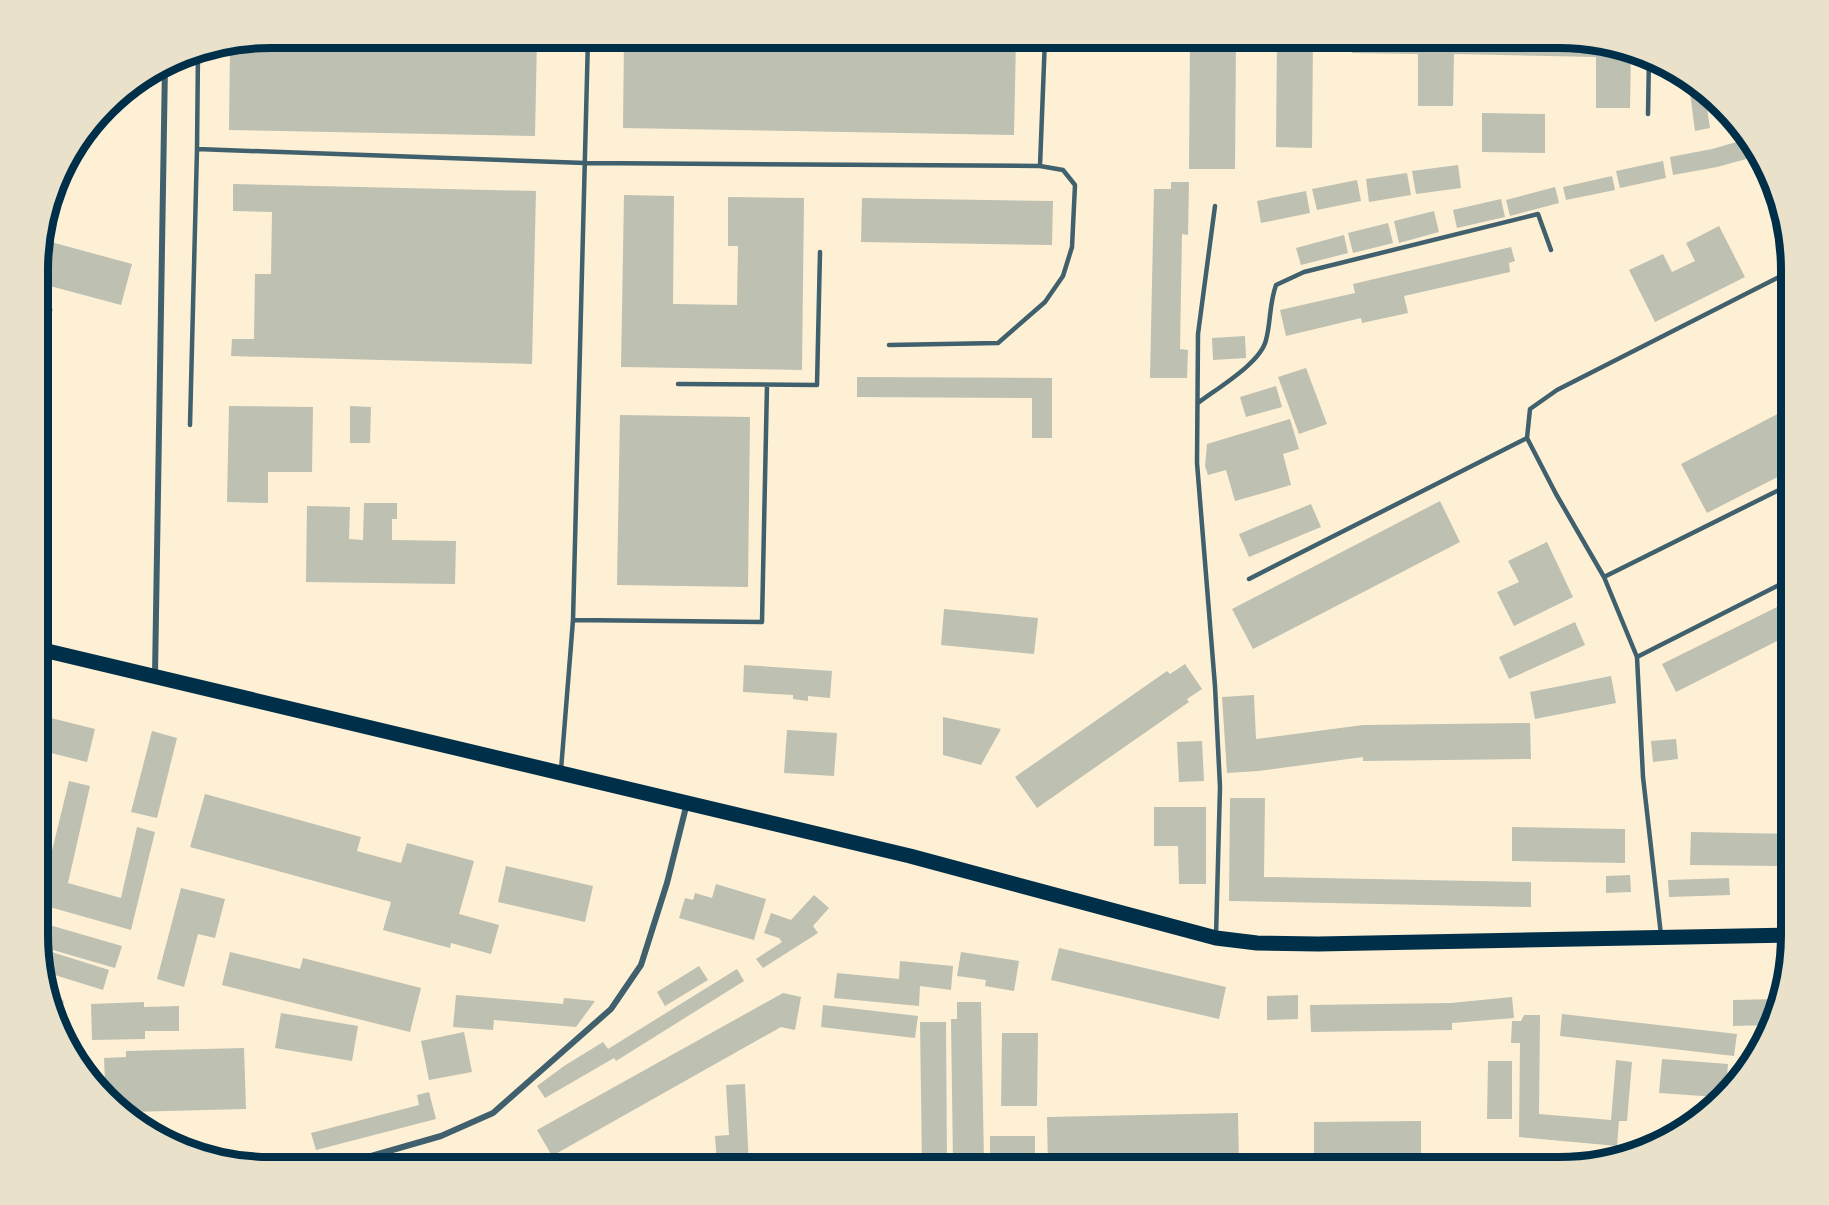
<svg xmlns="http://www.w3.org/2000/svg" width="1829" height="1205" font-family="'Roboto Condensed',sans-serif">
<style>
.building{fill:#bec0b2}
.lines{fill:none;stroke-linecap:round;stroke-linejoin:round}
.service{stroke:#3f606c;stroke-width:4.5}
.minor{stroke:#3f606c;stroke-width:6}
.primary{stroke:#003049;stroke-width:15}
.rim{fill:none;stroke:#003049;stroke-width:8}
</style>
<rect width="100%" height="100%" fill="#fdf0d5"/>
<!-- building -->
<path class="building" d="M 270,38 L 537,38 L 535,136 L 229,130 L 230,45 Z
M 624,38 L 1016,38 L 1014,135 L 623,128 Z
M 1190,38 L 1236,38 L 1235,169 L 1189,169 Z
M 1277,38 L 1313,38 L 1312,148 L 1276,147 Z
M 1353,38 L 1560,38 L 1631,49 L 1630,108 L 1596,108 L 1596,57 L 1454,54 L 1453,106 L 1418,106 L 1418,54 L 1352,53 Z
M 1688,77 L 1705,95 L 1710,128 L 1695,131 Z
M 1482,113 L 1545,114 L 1545,153 L 1482,152 Z
M 1747,139 L 1761,155 L 1717,167 L 1673,175 L 1670,157 L 1712,149 Z
M 1663,161 L 1666,178 L 1620,188 L 1616,171 Z
M 1458,165 L 1461,188 L 1416,194 L 1412,171 Z
M 1407,173 L 1411,195 L 1369,202 L 1366,179 Z
M 1612,176 L 1615,190 L 1566,200 L 1563,187 Z
M 1357,180 L 1361,201 L 1317,210 L 1312,189 Z
M 1171,182 L 1189,182 L 1188,235 L 1182,234 L 1180,349 L 1188,350 L 1187,378 L 1150,378 L 1154,189 L 1171,189 Z
M 233,184 L 536,191 L 532,364 L 231,356 L 232,339 L 254,339 L 255,274 L 271,274 L 272,212 L 233,211 Z
M 1555,187 L 1559,203 L 1510,216 L 1506,200 Z
M 1306,191 L 1310,213 L 1261,223 L 1257,201 Z
M 624,195 L 674,196 L 673,304 L 737,305 L 738,246 L 728,246 L 728,197 L 804,198 L 802,370 L 621,367 Z
M 862,198 L 1053,201 L 1052,245 L 861,242 Z
M 1501,199 L 1505,217 L 1457,228 L 1453,210 Z
M 1434,211 L 1439,232 L 1399,243 L 1394,221 Z
M 1388,223 L 1393,243 L 1353,253 L 1348,233 Z
M 1719,226 L 1745,277 L 1655,322 L 1629,270 L 1663,254 L 1672,272 L 1695,261 L 1686,243 Z
M 1344,235 L 1348,253 L 1301,265 L 1296,248 Z
M 40,239 L 132,264 L 121,305 L 39,283 Z
M 1511,247 L 1515,261 L 1509,263 L 1510,272 L 1404,296 L 1408,313 L 1362,323 L 1361,318 L 1286,336 L 1280,310 L 1355,293 L 1353,284 Z
M 39,306 L 53,309 L 46,336 L 50,337 L 46,351 L 43,350 L 40,360 Z
M 1245,336 L 1246,358 L 1213,360 L 1212,338 Z
M 1306,368 L 1327,424 L 1299,434 L 1278,377 Z
M 857,377 L 1052,378 L 1052,438 L 1032,438 L 1032,398 L 857,397 Z
M 1276,386 L 1282,407 L 1246,417 L 1240,397 Z
M 229,406 L 313,407 L 312,472 L 268,472 L 268,503 L 227,502 Z
M 350,406 L 371,407 L 370,443 L 350,443 Z
M 1791,407 L 1791,470 L 1707,513 L 1681,464 Z
M 620,415 L 750,417 L 748,587 L 617,585 Z
M 1290,419 L 1299,449 L 1283,454 L 1291,485 L 1235,501 L 1226,470 L 1208,475 L 1205,466 L 1207,444 Z
M 1440,501 L 1460,542 L 1253,649 L 1232,609 Z
M 364,503 L 397,503 L 397,519 L 392,519 L 392,540 L 456,541 L 455,584 L 306,582 L 307,506 L 350,507 L 349,539 L 363,540 Z
M 1311,504 L 1321,527 L 1249,557 L 1239,534 Z
M 1547,542 L 1573,597 L 1514,626 L 1497,592 L 1519,582 L 1508,561 Z
M 1791,600 L 1791,634 L 1676,692 L 1662,664 Z
M 944,609 L 1038,618 L 1034,654 L 941,645 Z
M 1575,622 L 1585,645 L 1509,679 L 1499,657 Z
M 1185,664 L 1202,689 L 1187,699 L 1189,702 L 1037,808 L 1015,777 L 1167,671 L 1170,674 Z
M 744,665 L 832,671 L 830,698 L 808,696 L 808,701 L 793,699 L 793,695 L 743,692 Z
M 1611,676 L 1616,703 L 1535,719 L 1530,692 Z
M 1254,695 L 1256,739 L 1363,725 L 1530,723 L 1531,759 L 1363,761 L 1363,757 L 1258,771 L 1227,773 L 1222,697 Z
M 39,715 L 95,729 L 87,762 L 39,750 Z
M 943,717 L 1001,729 L 981,765 L 943,755 Z
M 787,730 L 837,733 L 834,776 L 784,773 Z
M 152,731 L 177,738 L 157,818 L 131,812 Z
M 1676,739 L 1678,759 L 1653,762 L 1651,741 Z
M 1202,741 L 1204,781 L 1179,782 L 1177,742 Z
M 69,781 L 90,786 L 68,883 L 121,898 L 137,827 L 155,832 L 131,930 L 39,904 Z
M 205,794 L 361,837 L 357,851 L 401,863 L 407,843 L 474,861 L 459,914 L 499,925 L 491,954 L 451,943 L 450,948 L 383,930 L 391,902 L 190,847 Z
M 1230,798 L 1265,798 L 1264,877 L 1531,882 L 1531,907 L 1229,901 Z
M 1154,807 L 1206,807 L 1206,884 L 1179,884 L 1178,846 L 1154,846 Z
M 1512,827 L 1625,829 L 1625,863 L 1512,861 Z
M 1691,832 L 1791,834 L 1791,866 L 1690,865 Z
M 506,866 L 593,886 L 585,922 L 498,902 Z
M 1630,875 L 1631,892 L 1606,893 L 1606,876 Z
M 1729,878 L 1730,895 L 1669,897 L 1668,880 Z
M 716,884 L 766,899 L 754,940 L 679,918 L 685,898 L 693,900 L 695,893 L 712,898 Z
M 181,888 L 225,899 L 215,938 L 198,934 L 184,987 L 157,979 Z
M 814,895 L 829,908 L 813,926 L 818,933 L 763,968 L 756,959 L 782,942 L 779,938 L 764,933 L 771,913 L 791,920 Z
M 39,922 L 122,946 L 115,968 L 39,946 Z
M 39,948 L 109,970 L 103,990 L 42,971 L 39,965 Z
M 1059,948 L 1226,987 L 1219,1019 L 1051,980 Z
M 230,952 L 300,969 L 303,958 L 421,988 L 410,1032 L 222,985 Z
M 961,952 L 1019,961 L 1014,991 L 985,986 L 986,980 L 957,976 Z
M 900,961 L 953,966 L 951,990 L 920,986 L 919,1006 L 834,998 L 837,973 L 899,979 Z
M 699,966 L 708,980 L 665,1006 L 657,992 Z
M 737,969 L 744,981 L 616,1061 L 614,1058 L 545,1098 L 537,1086 L 564,1066 L 603,1042 L 608,1049 Z
M 783,993 L 801,997 L 795,1030 L 781,1027 L 552,1156 L 537,1130 Z
M 456,995 L 563,1004 L 564,998 L 595,1001 L 576,1027 L 494,1020 L 493,1030 L 453,1027 Z
M 1298,995 L 1298,1019 L 1267,1020 L 1267,996 Z
M 50,997 L 64,1001 L 58,1021 Z
M 1512,997 L 1514,1018 L 1452,1023 L 1452,1030 L 1311,1032 L 1310,1005 L 1451,1003 Z
M 1777,999 L 1777,1015 L 1772,1025 L 1733,1026 L 1733,1000 Z
M 144,1002 L 144,1007 L 179,1006 L 179,1031 L 145,1031 L 145,1039 L 92,1040 L 91,1004 Z
M 957,1002 L 981,1002 L 984,1162 L 953,1163 L 951,1019 L 957,1019 Z
M 823,1005 L 918,1016 L 915,1038 L 821,1027 Z
M 281,1013 L 358,1026 L 352,1061 L 275,1048 Z
M 1562,1014 L 1737,1034 L 1734,1056 L 1560,1036 Z
M 1524,1015 L 1540,1015 L 1539,1114 L 1611,1120 L 1616,1060 L 1632,1062 L 1627,1121 L 1619,1121 L 1617,1146 L 1519,1137 L 1520,1043 L 1511,1043 L 1512,1021 L 1521,1021 Z
M 920,1022 L 946,1022 L 947,1165 L 978,1163 L 978,1167 L 922,1167 Z
M 464,1032 L 472,1072 L 429,1080 L 421,1041 Z
M 1002,1033 L 1038,1033 L 1037,1106 L 1001,1106 Z
M 244,1048 L 246,1109 L 128,1112 L 128,1114 L 98,1083 L 105,1082 L 104,1058 L 126,1057 L 126,1051 Z
M 1662,1059 L 1728,1064 L 1726,1089 L 1717,1097 L 1659,1093 Z
M 1488,1061 L 1512,1061 L 1512,1119 L 1487,1119 Z
M 745,1084 L 749,1167 L 658,1167 L 658,1166 L 717,1163 L 715,1136 L 729,1135 L 726,1085 Z
M 429,1092 L 436,1119 L 316,1150 L 311,1133 L 419,1105 L 417,1095 Z
M 1238,1113 L 1239,1167 L 1048,1167 L 1047,1117 Z
M 1421,1121 L 1421,1167 L 1314,1167 L 1314,1122 Z
M 990,1136 L 1035,1136 L 1035,1167 L 990,1167 Z"/>
<g class="lines">
<!-- service -->
<path class="service" d="M 1648,114 L 1649,57
M 197,149 L 198,52
M 1215,206 L 1198,334 L 1197,463 L 1215,686 L 1220,787 L 1216,936
M 889,345 L 998,343 L 1045,302 L 1063,276 L 1072,247 L 1075,185 L 1063,170 L 1040,166
M 678,384 L 817,385 L 820,252
M 1198,403 C 1216,389 1261,363 1266,340 C 1271,321 1269,305 1276,285 L 1304,272 L 1538,214 L 1551,250
M 190,425 L 197,149 L 585,163 L 1040,166 L 1045,38
M 1604,577 L 1791,484
M 1249,579 L 1527,438
M 573,620 L 762,622 L 767,385
M 1637,657 L 1791,579
M 561,770 L 573,620 L 588,38
M 1661,935 L 1643,777 L 1637,657 L 1604,577 L 1556,494 L 1527,438 L 1530,409 L 1557,390 L 1791,271"/>
<!-- minor -->
<path class="minor" d="M 155,675 L 165,65
M 333,1167 L 441,1136 L 493,1113 L 611,1009 L 641,965 L 667,883 L 687,803"/>
<!-- primary -->
<path class="primary" d="M 39,649 L 910,856 L 1216,938 L 1257,943 L 1318,944 L 1791,935"/>
</g>
<!-- crop -->
<path d="M0 0H1829V1205H0ZM270 48H1559A222 222 0 0 1 1781 270V935A222 222 0 0 1 1559 1157H270A222 222 0 0 1 48 935V270A222 222 0 0 1 270 48Z" fill="#e9e1ca" fill-rule="evenodd"/>
<path class="rim" d="M270 48H1559A222 222 0 0 1 1781 270V935A222 222 0 0 1 1559 1157H270A222 222 0 0 1 48 935V270A222 222 0 0 1 270 48Z"/>
</svg>
